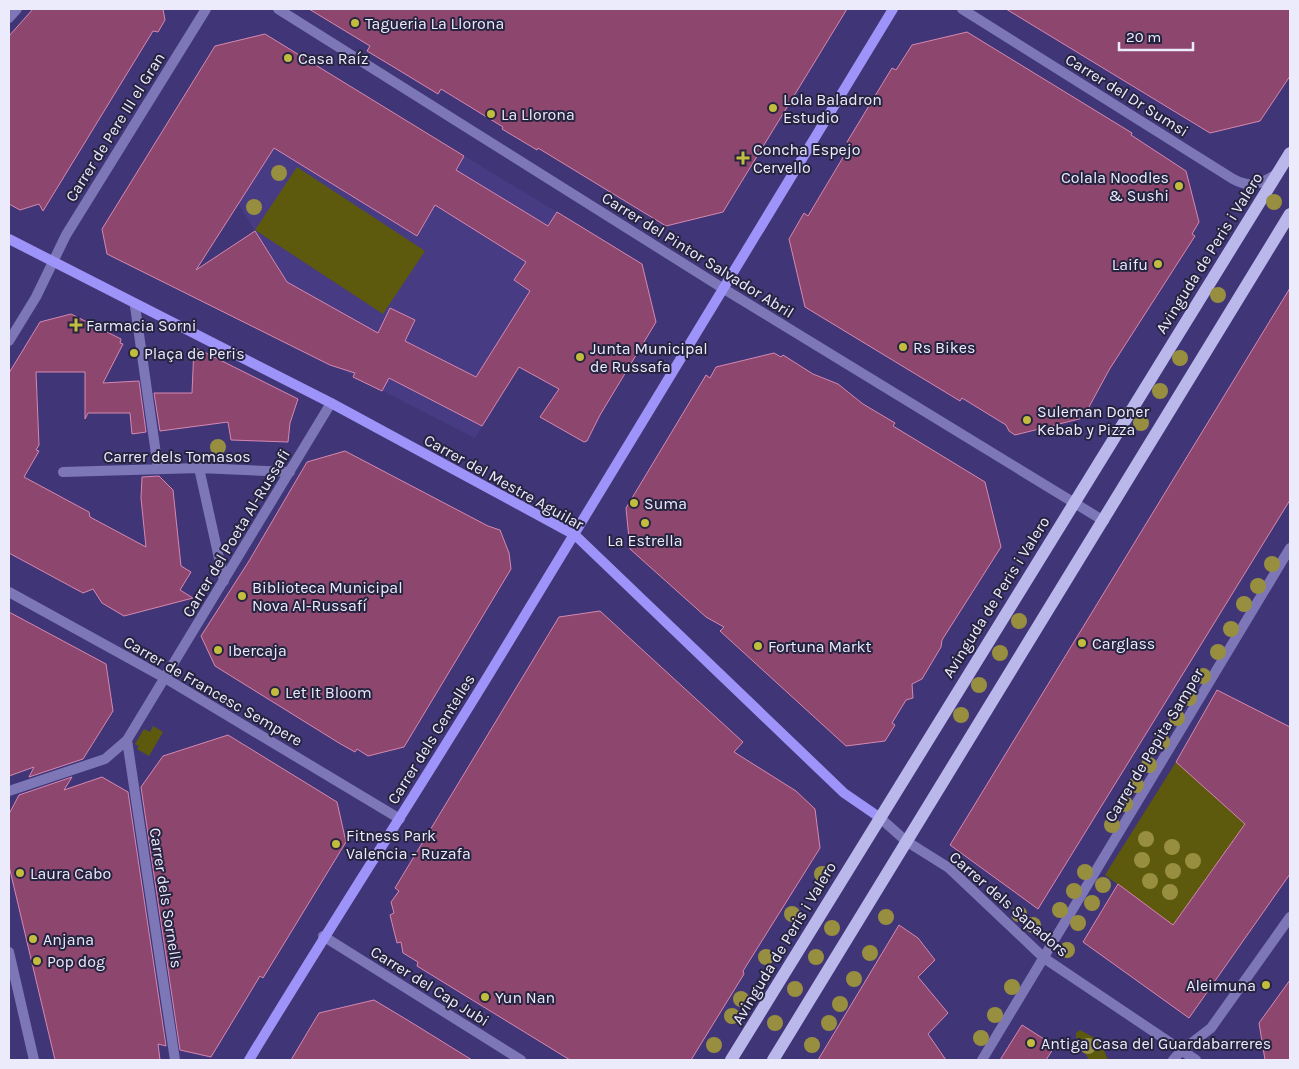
<svg xmlns="http://www.w3.org/2000/svg" width="1299" height="1069" font-family="Karla,sans-serif">
<style>
.built{fill:#473b84}
.green{fill:#5d5a0d}
.building{fill:#8d466d;stroke:#d688b1;fill-rule:evenodd}
.lines{fill:none;stroke-linecap:round;stroke-linejoin:round}
.street{stroke:#7d77b7;stroke-width:10}
.secondary{stroke:#9e93f8;stroke-width:10}
.primary{stroke:#bab7ea;stroke-width:12}
.tree{fill:#978f3f}
.poi-dot{fill:#c2bd3f;stroke:#272441;stroke-width:2}
.labels{text-anchor:middle;dominant-baseline:central;stroke-width:4;stroke-linejoin:round;paint-order:stroke}
.poi-label{font-size:16px;fill:#ebebfb;stroke:#272441;text-anchor:start}
.street-label{font-size:16px;fill:#ebebfb;stroke:#272441}
</style>
<rect width="100%" height="100%" fill="#403677"/>
<!-- built -->
<path class="built" d="M 274,148 L 417,236 L 464,156 L 580,226 L 519,367 L 475,438 L 336,367 L 357,323 L 296,293 L 282,275 L 238,203 Z"/>
<!-- green -->
<path class="green" d="M 297,167 L 425,251 L 383,314 L 255,230 Z
M 153,726 L 163,732 L 149,756 L 137,749 L 139,746 L 135,744 L 144,729 L 150,732 Z
M 1176,762 L 1245,824 L 1173,925 L 1105,875 Z
M 1080,1030 L 1100,1041 L 1108,1060 L 1089,1060 L 1076,1037 L 1076,1033 Z"/>
<!-- building -->
<path class="building" d="M 33,9 L 163,9 L 165,20 L 158,32 L 153,31 L 43,211 L 39,204 L 20,210 L 9,204 L 9,36 Z
M 309,9 L 847,9 L 723,212 L 666,226 L 538,148 L 537,150 L 502,129 L 503,127 L 441,89 L 438,94 L 392,66 L 367,51 L 370,46 Z
M 1006,9 L 1290,9 L 1290,76 L 1260,121 L 1210,133 Z
M 967,32 L 1132,133 L 1131,135 L 1186,171 L 1199,222 L 1192,234 L 1195,236 L 1109,370 L 1083,418 L 1015,435 L 1009,431 L 1006,425 L 962,398 L 960,401 L 805,307 L 789,239 L 804,213 L 808,216 L 851,144 L 847,142 L 892,68 L 896,70 L 912,45 Z
M 265,34 L 464,156 L 456,170 L 548,226 L 557,212 L 642,264 L 656,322 L 600,415 L 587,441 L 584,442 L 540,417 L 559,389 L 519,367 L 482,426 L 389,378 L 382,391 L 353,377 L 355,373 L 330,365 L 107,254 L 102,229 L 215,46 ZM 274,148 L 417,236 L 435,205 L 526,262 L 514,280 L 530,291 L 476,377 L 405,341 L 415,320 L 390,308 L 378,333 L 287,282 L 255,231 L 196,270 Z
M 1290,288 L 1290,500 L 1038,909 L 950,845 Z
M 71,314 L 121,339 L 120,343 L 123,344 L 103,383 L 139,381 L 146,432 L 132,434 L 130,413 L 88,413 L 85,419 L 85,372 L 36,372 L 39,445 L 36,450 L 39,451 L 24,477 L 89,512 L 90,517 L 146,547 L 141,498 L 142,477 L 159,476 L 173,490 L 181,566 L 191,572 L 180,590 L 193,598 L 124,616 L 102,603 L 93,589 L 83,593 L 9,553 L 9,373 L 40,322 Z
M 194,347 L 298,399 L 290,423 L 288,442 L 231,440 L 228,422 L 160,431 L 154,393 L 192,393 Z
M 774,353 L 781,357 L 783,355 L 813,374 L 838,384 L 863,404 L 895,423 L 893,426 L 985,482 L 1001,547 L 942,640 L 941,647 L 922,679 L 912,684 L 913,698 L 906,700 L 892,723 L 895,725 L 885,741 L 846,746 L 720,631 L 724,627 L 706,617 L 630,549 L 626,508 L 706,375 L 710,378 L 716,367 Z
M 345,451 L 488,526 L 500,530 L 509,553 L 511,569 L 404,747 L 368,756 L 357,749 L 355,752 L 339,743 L 215,666 L 201,636 L 249,561 L 307,462 Z
M 600,611 L 743,742 L 734,752 L 796,791 L 815,809 L 820,848 L 743,971 L 744,974 L 691,1060 L 570,1060 L 417,966 L 418,962 L 403,953 L 401,942 L 397,943 L 390,915 L 394,913 L 391,902 L 399,891 L 395,888 L 559,617 Z
M 9,612 L 106,664 L 113,711 L 83,759 L 29,777 L 34,767 L 9,776 Z
M 1217,690 L 1290,727 L 1290,874 L 1189,1018 L 1083,942 L 1118,884 L 1173,925 L 1245,824 L 1176,762 Z
M 228,735 L 337,802 L 346,842 L 263,978 L 260,976 L 211,1057 L 180,1050 L 141,787 L 163,756 Z
M 72,777 L 64,790 L 102,777 L 128,792 L 166,1046 L 158,1044 L 160,1060 L 55,1060 L 9,866 L 9,814 L 19,795 Z
M 899,925 L 918,938 L 935,960 L 918,977 L 948,1013 L 928,1034 L 946,1060 L 818,1060 Z
M 1290,980 L 1290,1060 L 1265,1060 L 1259,1023 Z
M 374,1000 L 409,1021 L 472,1060 L 291,1060 L 319,1013 Z
M 1022,1025 L 1055,1046 L 1046,1060 L 1000,1060 Z"/>
<g class="lines">
<!-- street -->
<path class="street" d="M 278,9 L 724,289 L 1104,521
M 962,9 L 1233,179 C 1250,188 1259,185 1275,175
M 9,18 L 17,9
M 135,306 L 158,468
M 9,341 L 36,297 L 66,235 L 206,9
M 199,468 L 224,581
M 63,472 L 199,468 L 290,472
M 9,592 L 165,678 L 400,819
M 127,740 L 175,1060
M 9,791 L 105,759 L 127,740 L 331,403
M 879,817 L 906,841 L 949,868 L 1044,958 L 1196,1060
M 323,936 L 521,1060
M 9,952 L 34,1060
M 982,1060 L 1290,548
M 1173,1060 L 1180,1052 L 1211,1028 L 1290,917"/>
<!-- secondary -->
<path class="secondary" d="M 9,239 L 331,403 L 575,535 L 844,793 L 879,817
M 249,1060 C 327,931 409,805 488,676 C 624,455 758,232 893,9"/>
<!-- primary -->
<path class="primary" d="M 731,1060 L 1290,153
M 773,1060 L 1290,214"/>
</g>
<!-- trees -->
<g class="tree">
<circle cx="279" cy="173" r="8"/>
<circle cx="1274" cy="202" r="8"/>
<circle cx="254" cy="207" r="8"/>
<circle cx="1218" cy="295" r="8"/>
<circle cx="1180" cy="358" r="8"/>
<circle cx="1160" cy="391" r="8"/>
<circle cx="1141" cy="423" r="8"/>
<circle cx="218" cy="447" r="8"/>
<circle cx="1272" cy="564" r="8"/>
<circle cx="1258" cy="586" r="8"/>
<circle cx="1244" cy="604" r="8"/>
<circle cx="1019" cy="621" r="8"/>
<circle cx="1231" cy="629" r="8"/>
<circle cx="1218" cy="652" r="8"/>
<circle cx="1000" cy="653" r="8"/>
<circle cx="1203" cy="676" r="8"/>
<circle cx="979" cy="685" r="8"/>
<circle cx="1189" cy="698" r="8"/>
<circle cx="961" cy="715" r="8"/>
<circle cx="1177" cy="718" r="8"/>
<circle cx="1162" cy="742" r="8"/>
<circle cx="1149" cy="765" r="8"/>
<circle cx="1136" cy="785" r="8"/>
<circle cx="1125" cy="804" r="8"/>
<circle cx="1112" cy="825" r="8"/>
<circle cx="1146" cy="839" r="8"/>
<circle cx="1172" cy="847" r="8"/>
<circle cx="1142" cy="860" r="8"/>
<circle cx="1193" cy="861" r="8"/>
<circle cx="1173" cy="871" r="8"/>
<circle cx="1085" cy="872" r="8"/>
<circle cx="822" cy="874" r="8"/>
<circle cx="1150" cy="881" r="8"/>
<circle cx="1103" cy="885" r="8"/>
<circle cx="1074" cy="891" r="8"/>
<circle cx="1170" cy="892" r="8"/>
<circle cx="1092" cy="903" r="8"/>
<circle cx="1060" cy="910" r="8"/>
<circle cx="792" cy="914" r="8"/>
<circle cx="1019" cy="914" r="8"/>
<circle cx="886" cy="917" r="8"/>
<circle cx="1078" cy="923" r="8"/>
<circle cx="1033" cy="925" r="8"/>
<circle cx="832" cy="928" r="8"/>
<circle cx="1067" cy="950" r="8"/>
<circle cx="870" cy="953" r="8"/>
<circle cx="766" cy="957" r="8"/>
<circle cx="816" cy="957" r="8"/>
<circle cx="854" cy="979" r="8"/>
<circle cx="1012" cy="987" r="8"/>
<circle cx="795" cy="989" r="8"/>
<circle cx="741" cy="999" r="8"/>
<circle cx="840" cy="1004" r="8"/>
<circle cx="995" cy="1015" r="8"/>
<circle cx="732" cy="1016" r="8"/>
<circle cx="775" cy="1023" r="8"/>
<circle cx="829" cy="1023" r="8"/>
<circle cx="981" cy="1038" r="8"/>
<circle cx="714" cy="1045" r="8"/>
<circle cx="812" cy="1045" r="8"/>
<circle cx="1088" cy="1046" r="8"/>
</g>
<!-- markers -->
<g class="poi-dot">
<circle cx="355" cy="23" r="5"/>
<circle cx="288" cy="58" r="5"/>
<circle cx="773" cy="108" r="5"/>
<circle cx="491" cy="114" r="5"/>
<path d="M740.5 150.5h5v5h5v5h-5v5h-5v-5h-5v-5h5z"/>
<circle cx="1179" cy="186" r="5"/>
<circle cx="1158" cy="264" r="5"/>
<path d="M73.5 317.5h5v5h5v5h-5v5h-5v-5h-5v-5h5z"/>
<circle cx="903" cy="347" r="5"/>
<circle cx="134" cy="353" r="5"/>
<circle cx="580" cy="357" r="5"/>
<circle cx="1027" cy="420" r="5"/>
<circle cx="634" cy="503" r="5"/>
<circle cx="645" cy="523" r="5"/>
<circle cx="242" cy="596" r="5"/>
<circle cx="1082" cy="643" r="5"/>
<circle cx="758" cy="646" r="5"/>
<circle cx="218" cy="650" r="5"/>
<circle cx="275" cy="692" r="5"/>
<circle cx="336" cy="844" r="5"/>
<circle cx="20" cy="873" r="5"/>
<circle cx="33" cy="939" r="5"/>
<circle cx="37" cy="961" r="5"/>
<circle cx="1266" cy="985" r="5"/>
<circle cx="485" cy="997" r="5"/>
<circle cx="1031" cy="1043" r="5"/>
</g>
<g class="labels">
<!-- poi labels -->
<g class="poi-label">
<text x="365" y="23">Tagueria La Llorona</text>
<text x="298" y="58">Casa Raíz</text>
<text x="783" y="99">Lola Baladron<tspan x="783" dy="18">Estudio</tspan></text>
<text x="501" y="114">La Llorona</text>
<text x="753" y="149">Concha Espejo<tspan x="753" dy="18">Cervello</tspan></text>
<text x="1169" y="177" text-anchor="end">Colala Noodles<tspan x="1169" dy="18">&amp; Sushi</tspan></text>
<text x="1148" y="264" text-anchor="end">Laifu</text>
<text x="86" y="325">Farmacia Sorni</text>
<text x="913" y="347">Rs Bikes</text>
<text x="590" y="348">Junta Municipal<tspan x="590" dy="18">de Russafa</tspan></text>
<text x="144" y="353">Plaça de Peris</text>
<text x="1037" y="411">Suleman Doner<tspan x="1037" dy="18">Kebab y Pizza</tspan></text>
<text x="644" y="503">Suma</text>
<text x="645" y="540" text-anchor="middle">La Estrella</text>
<text x="252" y="587">Biblioteca Municipal<tspan x="252" dy="18">Nova Al-Russafí</tspan></text>
<text x="1092" y="643">Carglass</text>
<text x="768" y="646">Fortuna Markt</text>
<text x="228" y="650">Ibercaja</text>
<text x="285" y="692">Let It Bloom</text>
<text x="346" y="835">Fitness Park<tspan x="346" dy="18">Valencia - Ruzafa</tspan></text>
<text x="30" y="873">Laura Cabo</text>
<text x="43" y="939">Anjana</text>
<text x="47" y="961">Pop dog</text>
<text x="1256" y="985" text-anchor="end">Aleimuna</text>
<text x="495" y="997">Yun Nan</text>
<text x="1041" y="1043">Antiga Casa del Guardabarreres</text>
</g>
<!-- street labels -->
<g class="street-label">
<text transform="translate(1127 95) rotate(32)">Carrer del Dr Sumsi</text>
<text transform="translate(115 127) rotate(-58)">Carrer de Pere III el Gran</text>
<text transform="translate(1209 253) rotate(-58)">Avinguda de Peris i Valero</text>
<text transform="translate(698 255) rotate(32)">Carrer del Pintor Salvador Abril</text>
<text x="177" y="456">Carrer dels Tomasos</text>
<text transform="translate(504 482) rotate(29)">Carrer del Mestre Aguilar</text>
<text transform="translate(236 533) rotate(-59)">Carrer del Poeta Al-Russafi</text>
<text transform="translate(996 597) rotate(-58)">Avinguda de Peris i Valero</text>
<text transform="translate(213 691) rotate(30)">Carrer de Francesc Sempere</text>
<text transform="translate(431 739) rotate(-58)">Carrer dels Centelles</text>
<text transform="translate(1154 745) rotate(-59)">Carrer de Pepita Samper</text>
<text transform="translate(166 898) rotate(81)">Carrer dels Sornells</text>
<text transform="translate(1009 904) rotate(41)">Carrer dels Sapadors</text>
<text transform="translate(784 943) rotate(-59)">Avinguda de Peris i Valero</text>
<text transform="translate(430 986) rotate(32)">Carrer del Cap Jubi</text>
</g>
</g>
<!-- border -->
<rect width="1299" height="1069" fill="none" stroke="#ebebfb" stroke-width="20"/>
<!-- scale -->
<path d="M1119 42v8h74v-8" fill="none" stroke="#ebebfb" stroke-width="2.5"/>
<text x="1126" y="42" font-size="15" fill="#ebebfb" stroke="#272441" stroke-width="4" paint-order="stroke">20 m</text>
</svg>
